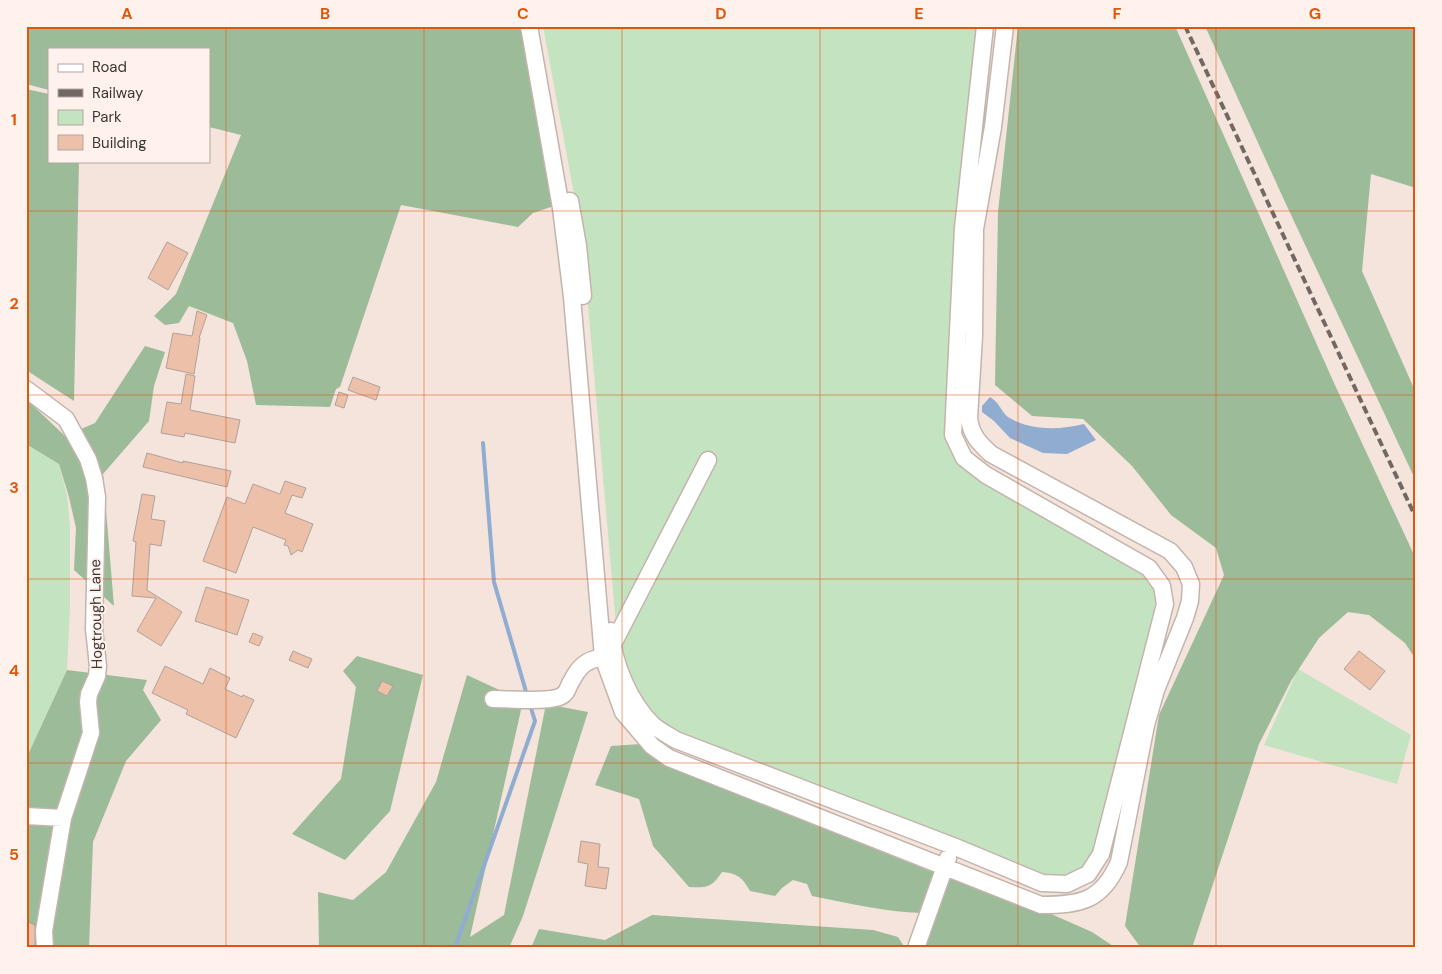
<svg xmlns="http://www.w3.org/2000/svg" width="1442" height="974" font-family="'DM Sans',sans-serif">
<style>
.green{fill:#c4e3c0}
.forest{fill:#9cbb98}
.water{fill:#90acd0}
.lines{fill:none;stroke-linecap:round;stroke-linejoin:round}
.stream{stroke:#90acd0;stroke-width:4}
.building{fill:#edc0a9;stroke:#b0a19a}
.minor-casing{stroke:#c3b4ac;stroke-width:19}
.minor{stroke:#fff;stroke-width:16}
.rail{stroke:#716864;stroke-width:4;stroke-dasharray:8 4;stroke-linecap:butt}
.grid{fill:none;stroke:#df570e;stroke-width:1;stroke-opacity:0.55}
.labels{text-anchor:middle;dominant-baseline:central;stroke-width:4;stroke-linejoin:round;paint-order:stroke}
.street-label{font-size:15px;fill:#3d3734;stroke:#fff2ec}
.neatline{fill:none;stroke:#df570e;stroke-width:2}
.grid-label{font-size:16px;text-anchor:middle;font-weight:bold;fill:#df570e}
</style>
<rect width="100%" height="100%" fill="#f4e4dc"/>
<!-- green -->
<path class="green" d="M 543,26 L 983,26 L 947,411 L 960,459 L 1145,571 L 1158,588 L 1161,603 L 1097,852 L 1084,871 L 1064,881 L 1042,879 L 677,736 L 655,722 L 619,659 L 582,237 Z
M 26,444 L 59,464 L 67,495 L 70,526 L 70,606 L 67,670 L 26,759 Z
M 1298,669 L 1411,735 L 1397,784 L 1264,745 Z"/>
<!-- forest -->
<path class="forest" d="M 26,26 L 520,26 L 553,199 L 551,207 L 533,213 L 518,227 L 401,205 L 340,387 L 336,389 L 330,407 L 256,405 L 247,361 L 233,323 L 189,306 L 179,323 L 165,325 L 154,316 L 176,294 L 241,135 L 209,127 L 209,49 L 49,49 L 49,90 L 26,84 Z
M 1018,26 L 1175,26 L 1334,383 L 1416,559 L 1416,660 L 1405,643 L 1369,615 L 1348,612 L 1319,638 L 1291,681 L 1259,744 L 1192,948 L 1141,948 L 1125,926 L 1159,715 L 1224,575 L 1216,548 L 1171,515 L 1132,466 L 1083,419 L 1032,416 L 995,385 L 998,212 Z
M 1205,26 L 1416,26 L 1416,188 L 1371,174 L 1362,271 L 1416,393 L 1416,481 L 1285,202 Z
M 26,89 L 49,94 L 49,161 L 79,161 L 74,401 L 26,370 Z
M 145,346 L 165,352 L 154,386 L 149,421 L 103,474 L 114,606 L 74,570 L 76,528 L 69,497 L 59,464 L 26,444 L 26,399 L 65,436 L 95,423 Z
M 357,656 L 423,675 L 390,811 L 345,860 L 292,834 L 341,779 L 356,687 L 343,671 Z
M 67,670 L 147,680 L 143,690 L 161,720 L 126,761 L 93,842 L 89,948 L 38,948 L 26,934 L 26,759 Z
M 467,675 L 523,701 L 470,937 L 504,915 L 546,704 L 588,712 L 523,916 L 509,948 L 319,948 L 318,892 L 353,900 L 386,872 L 436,782 Z
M 641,744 L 935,865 L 934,887 L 922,913 C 885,912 848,903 812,896 L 807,884 L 793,880 L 782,888 L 775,896 L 750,891 C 743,878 737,873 722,872 C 712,887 708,888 689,887 L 653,846 L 639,799 L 595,785 L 611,746 Z
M 949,869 L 1092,932 L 1116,948 L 922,948 Z
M 652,915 L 873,930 L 898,937 L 905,948 L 531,948 L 539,929 L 605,940 Z"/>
<!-- water -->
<path class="water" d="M 990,397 C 1000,403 1002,413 1008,417 C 1030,431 1059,430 1084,424 L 1096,440 L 1067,454 L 1043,453 L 1010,438 L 994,421 L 982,412 L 982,406 Z"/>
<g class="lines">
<!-- stream -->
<path class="stream" d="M 483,443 L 494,582 L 527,695
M 455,948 L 535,721 L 530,705"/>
</g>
<!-- building -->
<path class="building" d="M 167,242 L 188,253 L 168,290 L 148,278 Z
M 197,311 L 207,315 L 199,338 L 200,338 L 194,374 L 166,368 L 173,333 L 192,336 Z
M 186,374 L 195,376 L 190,410 L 240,420 L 235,443 L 185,433 L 184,437 L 161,433 L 167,402 L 181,404 Z
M 353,377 L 380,387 L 376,400 L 348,390 Z
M 339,392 L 348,395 L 344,408 L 335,405 Z
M 147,453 L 183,463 L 183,461 L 231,471 L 227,487 L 143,467 Z
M 285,481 L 306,488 L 302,498 L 292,495 L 285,513 L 313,524 L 302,552 L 298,550 L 291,555 L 288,546 L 284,545 L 286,540 L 253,527 L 236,573 L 203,561 L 227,497 L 245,504 L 253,484 L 280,494 Z
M 142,494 L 155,496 L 151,519 L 165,521 L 161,546 L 150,544 L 147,590 L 182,612 L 161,646 L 137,631 L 156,598 L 132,596 L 136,542 L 133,541 Z
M 206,587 L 249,600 L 237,635 L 195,621 Z
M 253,633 L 263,637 L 259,646 L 249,642 Z
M 293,651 L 312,659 L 308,668 L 289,660 Z
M 1359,651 L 1385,671 L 1370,690 L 1344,669 Z
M 165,666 L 203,684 L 210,668 L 230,678 L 225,689 L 242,697 L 243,695 L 254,700 L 236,738 L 186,714 L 188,710 L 152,693 Z
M 382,681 L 393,686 L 387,696 L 377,691 Z
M 581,841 L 600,844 L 598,867 L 609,868 L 606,889 L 585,886 L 588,864 L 578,862 Z
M 26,921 L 35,925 L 35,948 L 26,948 Z"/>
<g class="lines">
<defs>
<path id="minor" d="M 529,26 L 561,208 L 572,297 L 603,657 L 623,712 L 652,746 L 669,758 L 1041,905 C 1081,905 1102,901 1119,862 L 1146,725 L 1156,690 L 1185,618 L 1190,601 L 1191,584 L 1184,567 L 1170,551 L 991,454 C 979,443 971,435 969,418 L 974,336 L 975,229 L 993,127 L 1005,26
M 570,201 L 578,246 L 583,296
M 26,389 L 66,419 L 88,459 L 94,478 L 97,497 L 94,629 L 98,666 L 97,676 L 89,694 L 88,702 L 91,733 L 63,818 L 44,931 L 45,948
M 611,631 C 613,663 630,703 653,725 C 660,731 668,735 676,740 L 953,846 L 1042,883 L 1067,884 L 1088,874 L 1101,854 L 1165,604 L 1162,586 L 1149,568 L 986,475 L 964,458 L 953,435 L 963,228 L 985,26
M 493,699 C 508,699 553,703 563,695 C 568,692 568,686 571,682 C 579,666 586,660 603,657 L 612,646 L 708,460
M 26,816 L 63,818
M 916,948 L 948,858"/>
</defs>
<!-- minor casing -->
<use href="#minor" class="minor-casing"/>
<!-- minor -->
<use href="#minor" class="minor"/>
<!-- rail -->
<path class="rail" d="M 1185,26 L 1416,518"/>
</g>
<!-- grid -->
<path class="grid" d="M 226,26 L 226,948M 424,26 L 424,948M 622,26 L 622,948M 820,26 L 820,948M 1018,26 L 1018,948M 1216,26 L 1216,948M 26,211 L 1416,211M 26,395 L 1416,395M 26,579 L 1416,579M 26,763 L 1416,763"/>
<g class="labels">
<!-- street labels -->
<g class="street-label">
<text transform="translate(96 614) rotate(-91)">Hogtrough Lane</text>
</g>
</g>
<!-- border -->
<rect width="1442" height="974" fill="none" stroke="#fff2ec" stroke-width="55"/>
<!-- legend -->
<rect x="48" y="48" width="162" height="115" fill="#fff2ec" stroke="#b1a7a2"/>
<rect x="58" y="64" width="25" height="8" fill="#ffffff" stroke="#b1a7a2"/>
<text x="92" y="72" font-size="15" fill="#3d3734">Road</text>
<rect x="58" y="89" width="25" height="8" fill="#716864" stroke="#b1a7a2"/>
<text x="92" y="98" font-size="15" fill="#3d3734">Railway</text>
<rect x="58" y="110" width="25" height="15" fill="#c4e3c0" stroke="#b1a7a2"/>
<text x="92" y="122" font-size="15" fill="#3d3734">Park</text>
<rect x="58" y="135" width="25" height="15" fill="#edc0a9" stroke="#b1a7a2"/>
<text x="92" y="148" font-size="15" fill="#3d3734">Building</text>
<rect x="28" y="28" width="1386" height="918" class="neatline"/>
<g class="grid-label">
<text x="127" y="19">A</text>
<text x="325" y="19">B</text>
<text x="523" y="19">C</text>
<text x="721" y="19">D</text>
<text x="919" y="19">E</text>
<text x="1117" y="19">F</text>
<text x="1315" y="19">G</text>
<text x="14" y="125">1</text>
<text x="14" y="309">2</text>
<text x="14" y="493">3</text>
<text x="14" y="676">4</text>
<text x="14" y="860">5</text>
</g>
</svg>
